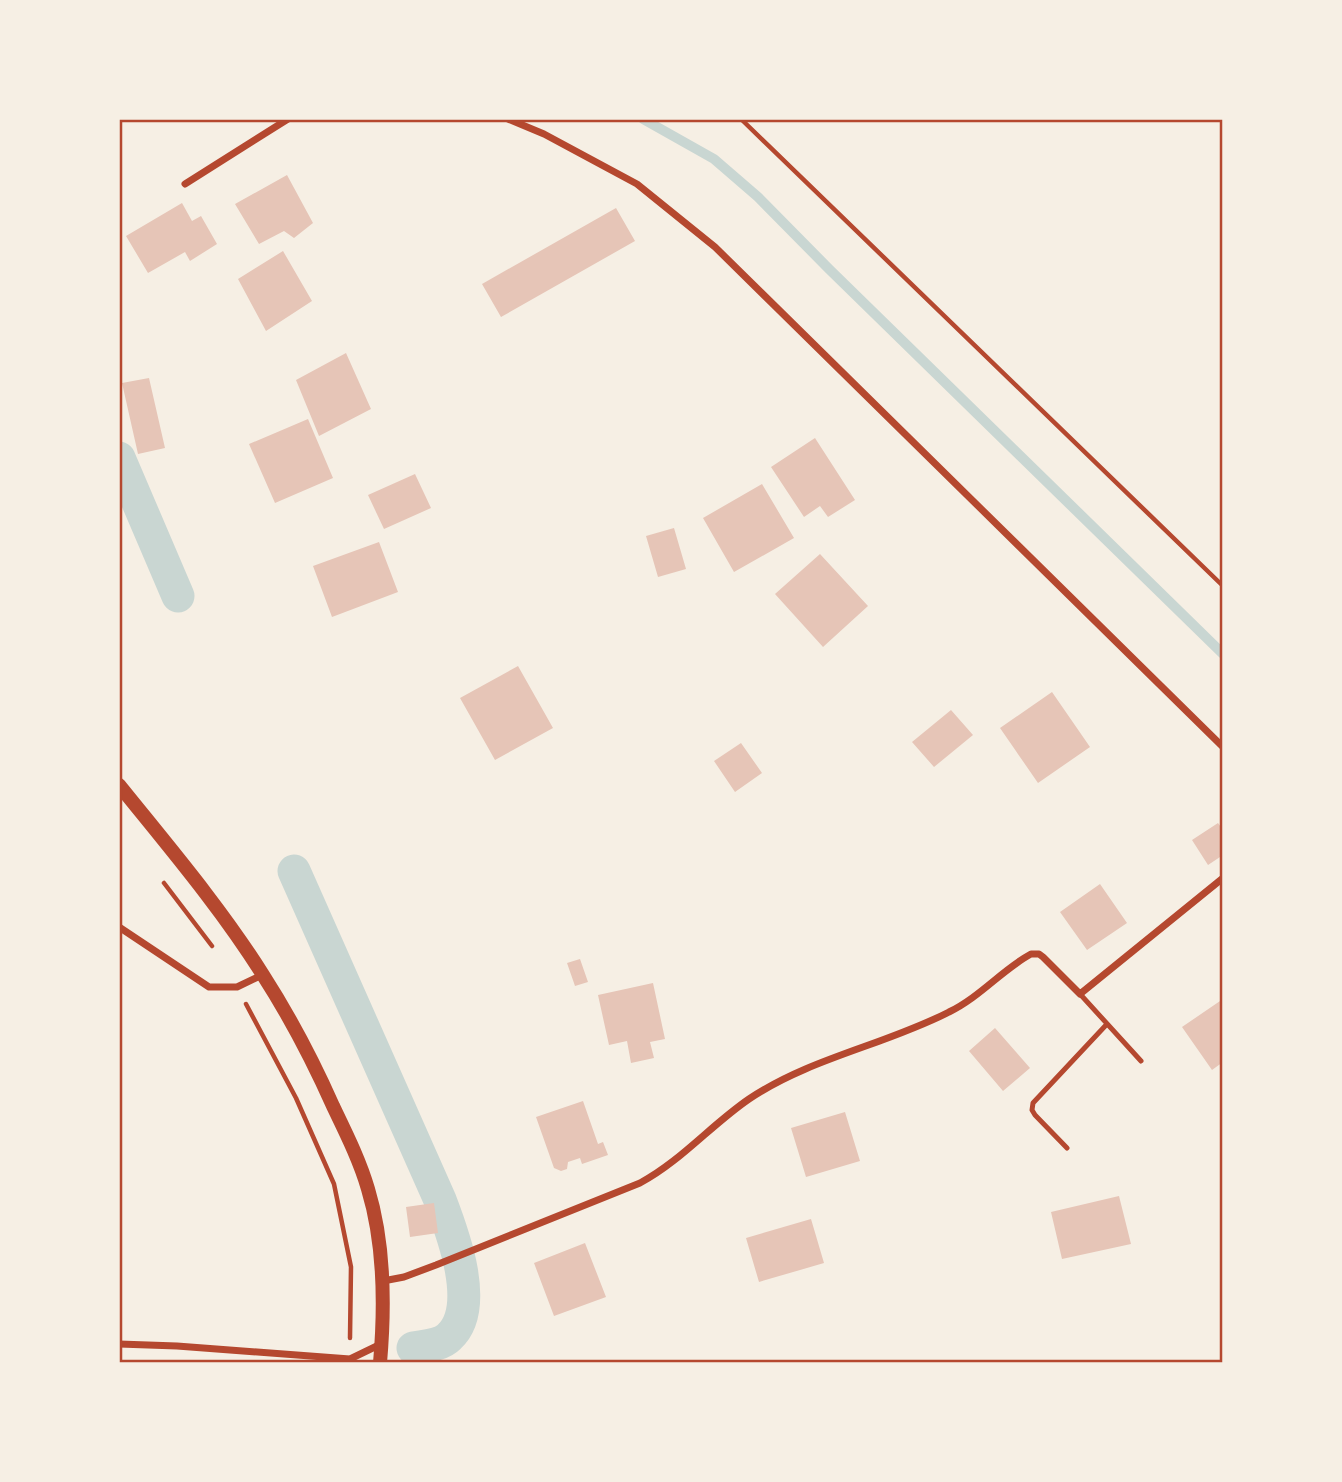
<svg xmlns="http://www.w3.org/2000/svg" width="1342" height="1482" font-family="Commissioner,sans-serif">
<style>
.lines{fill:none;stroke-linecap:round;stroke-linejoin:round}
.stream{stroke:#c9d6d2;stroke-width:10}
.canal{stroke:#c9d6d2;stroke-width:33}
.building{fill:#e6c5b7}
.path{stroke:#b5482f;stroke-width:4.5}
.service{stroke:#b5482f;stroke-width:5}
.minor{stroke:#b5482f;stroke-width:7}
.secondary{stroke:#b5482f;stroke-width:14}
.neatline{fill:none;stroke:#b5482f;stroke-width:2.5}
</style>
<rect width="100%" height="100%" fill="#f6efe4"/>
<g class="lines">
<!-- stream -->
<path class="stream" d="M 643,119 L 714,159 L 758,197 L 829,269 L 1223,654"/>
<!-- canal -->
<path class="canal" d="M 119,458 L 178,596
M 294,871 L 440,1200 C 453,1234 481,1308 449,1337 C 440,1346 424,1346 413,1348"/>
</g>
<!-- building -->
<path class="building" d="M 287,175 L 313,223 L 294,238 L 284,231 L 259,244 L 235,204 Z
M 182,203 L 192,221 L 201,216 L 217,244 L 190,261 L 185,252 L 148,273 L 126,236 Z
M 616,208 L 635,241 L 501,317 L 482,284 Z
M 283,251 L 312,301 L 266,331 L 238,279 Z
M 346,353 L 371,409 L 319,436 L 296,380 Z
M 149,378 L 165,448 L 138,454 L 122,383 Z
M 308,419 L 333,478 L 275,503 L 249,444 Z
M 815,438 L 855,500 L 828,517 L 820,506 L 804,517 L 771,467 Z
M 415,474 L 431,508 L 384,529 L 368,495 Z
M 762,484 L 794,538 L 734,572 L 703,518 Z
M 674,528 L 686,569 L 658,577 L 646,536 Z
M 379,542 L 398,592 L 332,617 L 313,566 Z
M 820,554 L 868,606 L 823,647 L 775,594 Z
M 518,666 L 553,728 L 495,760 L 460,698 Z
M 1052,692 L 1090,747 L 1038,783 L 1000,728 Z
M 951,710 L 973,735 L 934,767 L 912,742 Z
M 741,743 L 762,773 L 735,792 L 714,761 Z
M 1218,823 L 1223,830 L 1223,855 L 1208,865 L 1192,840 Z
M 1100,884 L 1127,923 L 1087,950 L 1060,912 Z
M 580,959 L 588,982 L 575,986 L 567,963 Z
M 653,983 L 665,1039 L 650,1042 L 654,1058 L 631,1063 L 627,1041 L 609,1045 L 598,995 Z
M 1223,999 L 1223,1062 L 1212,1070 L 1182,1027 Z
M 995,1028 L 1030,1068 L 1003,1091 L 969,1051 Z
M 583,1101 L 598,1144 L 603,1142 L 608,1155 L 582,1164 L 580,1158 L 568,1162 L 567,1169 L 561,1171 L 554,1168 L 536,1117 Z
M 845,1112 L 860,1161 L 806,1177 L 791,1128 Z
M 1119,1196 L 1131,1244 L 1062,1259 L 1051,1212 Z
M 434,1203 L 438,1233 L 410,1237 L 406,1207 Z
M 811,1219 L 824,1263 L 759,1282 L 746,1238 Z
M 585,1243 L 606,1297 L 554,1316 L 534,1263 Z"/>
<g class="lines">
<!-- path -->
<path class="path" d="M 741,119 L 1223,586
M 164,883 L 212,946
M 246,1004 L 296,1098 L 334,1184 L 351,1267 L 350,1338"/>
<!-- service -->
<path class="service" d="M 1080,994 L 1141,1061
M 1067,1148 L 1035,1115 L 1032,1110 L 1033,1103 L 1107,1024"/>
<!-- minor -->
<path class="minor" d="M 508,119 L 544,134 L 637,184 L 715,247 L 1223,747
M 185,184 L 288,119
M 119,927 L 209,987 L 237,987 L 262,975
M 383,1281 L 404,1277 L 436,1265 L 640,1183 C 681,1161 711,1125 749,1099 C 810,1058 885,1045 949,1012 C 980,997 1003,969 1031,954 L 1039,954 L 1043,957 L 1080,994 L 1223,878
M 119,1344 L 177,1346 L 350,1359 L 381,1344"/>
<!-- secondary -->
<path class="secondary" d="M 119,785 C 169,847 221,908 263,975 C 290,1017 313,1061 333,1106 C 346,1133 360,1161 368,1189 C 385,1245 385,1306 380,1363"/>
</g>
<!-- border -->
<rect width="1342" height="1482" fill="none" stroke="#f6efe4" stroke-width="242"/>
<rect x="121" y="121" width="1100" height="1240" class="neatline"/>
</svg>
